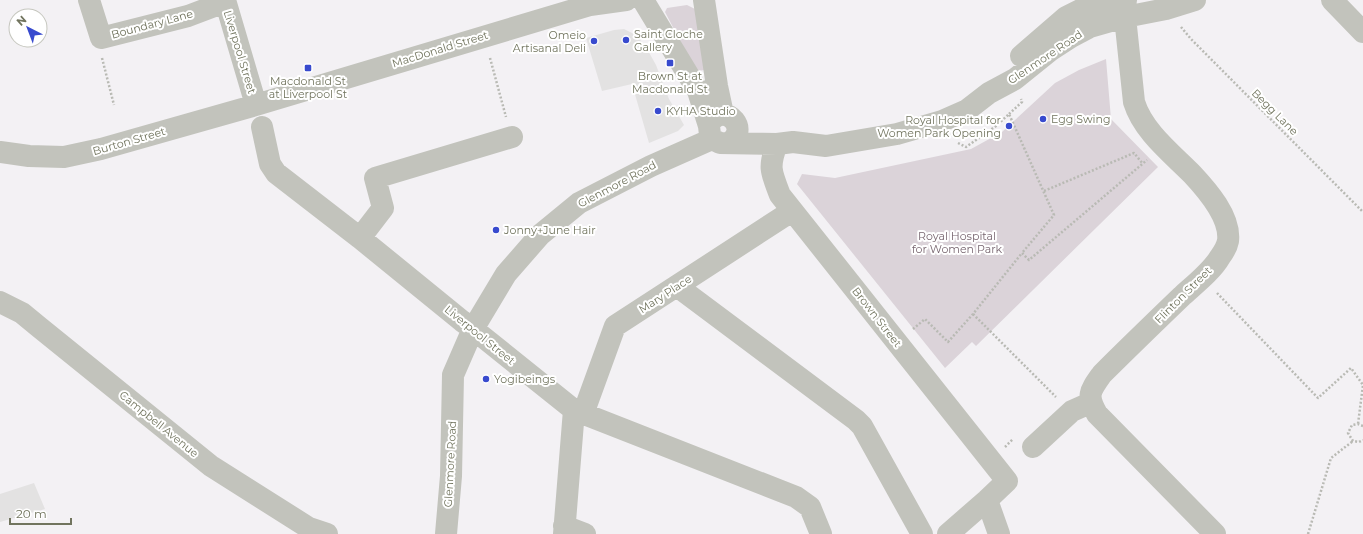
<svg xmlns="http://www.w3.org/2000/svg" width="1363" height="534" font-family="Montserrat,sans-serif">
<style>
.built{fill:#e3e2e2}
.green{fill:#dbd3d9}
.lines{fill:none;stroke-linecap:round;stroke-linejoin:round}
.path{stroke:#b9bab4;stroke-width:2.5;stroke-dasharray:2 2;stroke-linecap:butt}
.minor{stroke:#c2c3bc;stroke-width:22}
.poi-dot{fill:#384ace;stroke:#fff;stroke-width:1.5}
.labels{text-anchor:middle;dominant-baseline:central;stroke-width:4;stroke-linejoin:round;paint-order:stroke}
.street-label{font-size:11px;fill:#71745e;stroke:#fff}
.poi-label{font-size:11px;fill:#71745e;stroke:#fff;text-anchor:start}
.park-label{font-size:11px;fill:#77656f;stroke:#fff}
</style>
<rect width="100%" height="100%" fill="#f3f1f4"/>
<!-- built -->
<path class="built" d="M 624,29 L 636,35 L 646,47 L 656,65 L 669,99 L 684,125 L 678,131 L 649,143 L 632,84 L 602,91 L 586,38 L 614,30 Z
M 34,483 L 45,509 L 0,522 L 0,494 Z"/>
<!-- green -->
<path class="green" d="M 687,5 L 695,9 L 705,70 L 696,71 L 665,12 L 667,8 Z
M 1106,59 L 1111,119 L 1158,167 L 976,346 L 972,342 L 945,368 L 797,184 L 802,174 L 835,178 L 971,149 L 1002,132 L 1055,83 L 1079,70 Z"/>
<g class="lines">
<!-- path -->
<path class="path" d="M 1181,27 L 1191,39 L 1363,212
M 102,58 L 114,105
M 490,58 L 506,117
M 1009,114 L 1022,102 L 1021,99
M 958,143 L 966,147 L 996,126 L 1009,114 L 1054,215 L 1022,253
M 1044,191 L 1134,153 L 1143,164
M 1217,293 L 1318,398 L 1351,368 L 1363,385 L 1358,424
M 973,314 L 1056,397
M 913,329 L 925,319 L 948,342 L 973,314 L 1022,253 L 1029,260 L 1147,160
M 1363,426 L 1358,424 L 1352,425 L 1348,433 L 1353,441 L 1359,442 L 1363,440
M 1005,447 L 1013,439
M 1308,534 L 1331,458 L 1353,441"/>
<!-- minor -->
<path class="minor" d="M 89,0 L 101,38 L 188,16 L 225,2
M 225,0 L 256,105
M 643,0 L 698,91 L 709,126 L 710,135 L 712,139 L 720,143 L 777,144 L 793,142 L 826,146 L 897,134 L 942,121 L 967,110 L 989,93 L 1015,79 L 1051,50 L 1071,37 L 1090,27 L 1125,17 L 1166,9 L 1195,0
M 704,0 L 717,86 L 723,114
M 1332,0 L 1363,32
M 1125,17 L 1134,102 C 1143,131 1170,152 1192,174 C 1207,190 1231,217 1228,241 C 1227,246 1223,253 1220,257 C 1212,271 1194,285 1182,296 C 1155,322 1128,348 1102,374 C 1090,391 1086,395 1097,414 L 1215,534
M 1021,56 L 1066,17 L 1080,10 L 1126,0
M 711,121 C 727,102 751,131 728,143
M 262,127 L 270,164 L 276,173 L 360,238 L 462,321 L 473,329 L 574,410 L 796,497 L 810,507 L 821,534
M 777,144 C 768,167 771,172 780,195 L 1007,481 L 987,500 L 948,534
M 0,152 L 29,156 L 64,157 L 101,149 L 256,105 L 590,5 L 626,0
M 360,238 L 383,208 L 375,178 L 512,137
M 678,287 L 856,420 L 862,426 L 922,534
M 0,302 L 22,313 L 39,327 L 211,466 L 309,528 L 327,534
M 583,414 L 615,326 L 792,211
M 1033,447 L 1072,411 L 1090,403
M 987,500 L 999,534
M 564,526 L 585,534
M 446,534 L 451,476 L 453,375 L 473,329 L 506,274 L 540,235 L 579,203 L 651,166 L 712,139
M 564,534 L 574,410"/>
</g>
<!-- markers -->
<g class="poi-dot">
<circle cx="626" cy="40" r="4"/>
<circle cx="594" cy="41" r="4"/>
<rect x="666" y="59" width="8" height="8" rx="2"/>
<rect x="304" y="64" width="8" height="8" rx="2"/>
<circle cx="658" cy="111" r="4"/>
<circle cx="1043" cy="119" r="4"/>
<circle cx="1009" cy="126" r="4"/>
<circle cx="496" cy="230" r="4"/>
<circle cx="486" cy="379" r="4"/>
</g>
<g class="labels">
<!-- street labels -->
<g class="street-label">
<text transform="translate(152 24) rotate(-15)">Boundary Lane</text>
<text transform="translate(440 49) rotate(-17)">MacDonald Street</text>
<text transform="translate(240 52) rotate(73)">Liverpool Street</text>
<text transform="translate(1045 57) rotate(-34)">Glenmore Road</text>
<text transform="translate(1275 112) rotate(45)">Begg Lane</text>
<text transform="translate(129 141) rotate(-16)">Burton Street</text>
<text transform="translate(617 184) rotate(-28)">Glenmore Road</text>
<text transform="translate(665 294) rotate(-33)">Mary Place</text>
<text transform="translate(1183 295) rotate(-45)">Flinton Street</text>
<text transform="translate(877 317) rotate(52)">Brown Street</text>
<text transform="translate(480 335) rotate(39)">Liverpool Street</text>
<text transform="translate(159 424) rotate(39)">Campbell Avenue</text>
<text transform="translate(450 464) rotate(-87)">Glenmore Road</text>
</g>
<!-- poi labels -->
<g class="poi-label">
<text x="634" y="34">Saint Cloche<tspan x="634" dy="13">Gallery</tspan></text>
<text x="586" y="35" text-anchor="end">Omeio<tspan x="586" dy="13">Artisanal Deli</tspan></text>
<text x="670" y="76" text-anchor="middle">Brown St at<tspan x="670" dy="13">Macdonald St</tspan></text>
<text x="308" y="81" text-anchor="middle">Macdonald St<tspan x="308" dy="13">at Liverpool St</tspan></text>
<text x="666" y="111">KYHA Studio</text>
<text x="1051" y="119">Egg Swing</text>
<text x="1001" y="120" text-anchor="end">Royal Hospital for<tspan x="1001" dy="13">Women Park Opening</tspan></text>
<text x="504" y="230">Jonny+June Hair</text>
<text x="494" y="379">Yogibeings</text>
</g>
<!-- park labels -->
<g class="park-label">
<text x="957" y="236">Royal Hospital<tspan x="957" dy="13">for Women Park</tspan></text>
</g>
</g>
<!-- north arrow -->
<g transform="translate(28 28) rotate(318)"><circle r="19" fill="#ffffff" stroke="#c6c7bf"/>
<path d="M0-3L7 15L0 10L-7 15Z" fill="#384ace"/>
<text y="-6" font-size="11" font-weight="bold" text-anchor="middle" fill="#71745e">N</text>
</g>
<!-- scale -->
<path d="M10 518v6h61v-6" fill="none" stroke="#71745e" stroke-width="2"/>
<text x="16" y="518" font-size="12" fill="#71745e" stroke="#ffffff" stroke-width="3" paint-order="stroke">20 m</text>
</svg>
